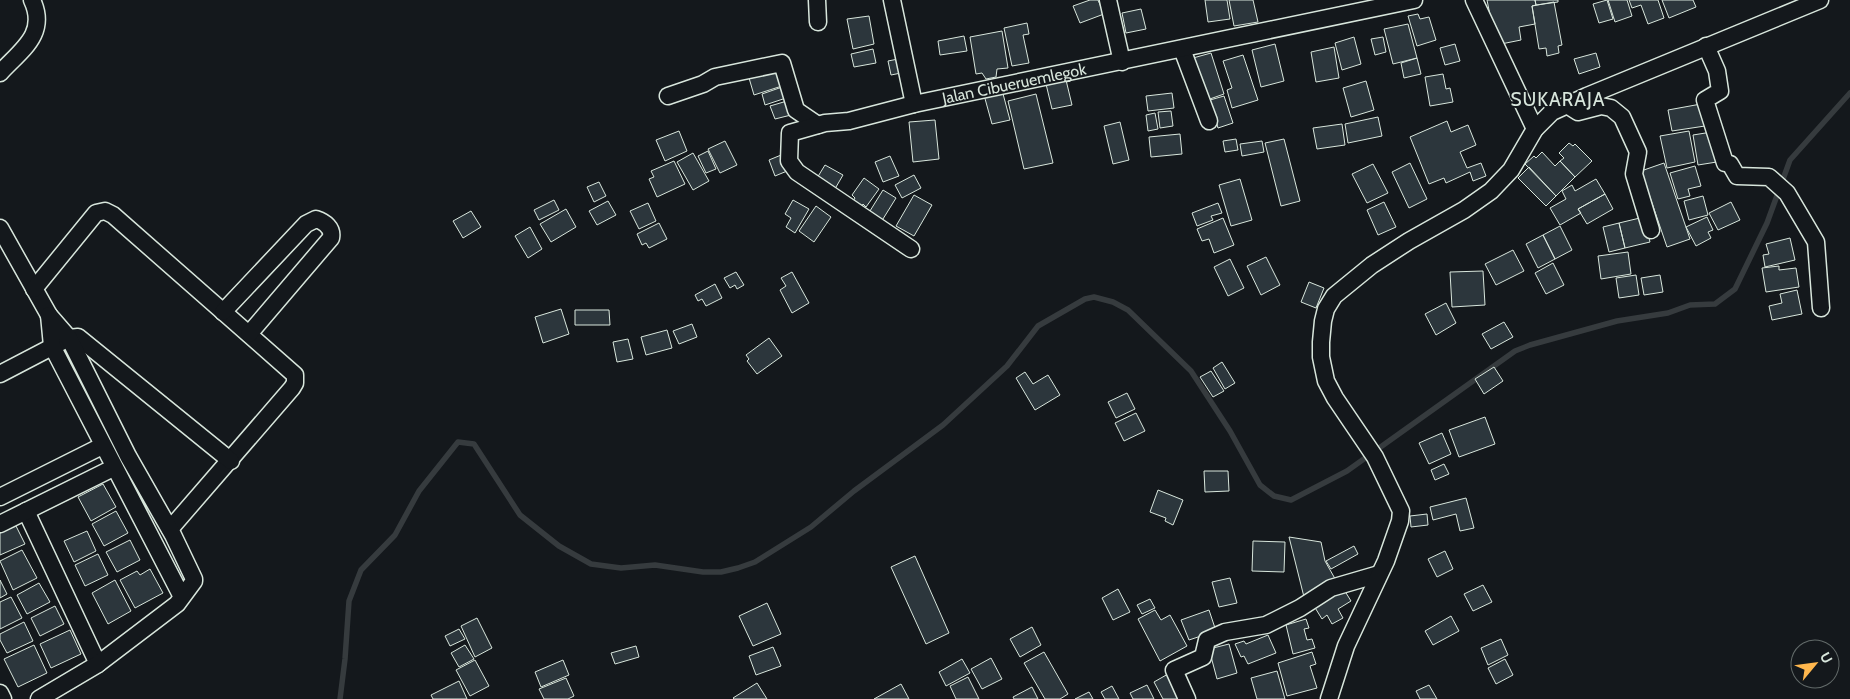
<svg xmlns="http://www.w3.org/2000/svg" width="1850" height="699" font-family="Cabin,sans-serif">
<style>
.lines{fill:none;stroke-linecap:round;stroke-linejoin:round}
.stream{stroke:#363b3e;stroke-width:5.5}
.building{fill:#2c363c;stroke:#d8e6dc}
.minor-casing{stroke:#d8e6dc;stroke-width:19}
.minor{stroke:#14181c;stroke-width:16}
.labels{text-anchor:middle;dominant-baseline:central;stroke-width:4;stroke-linejoin:round;paint-order:stroke}
.street-label{font-size:16px;fill:#d8e6dc;stroke:#14181c}
.quarter-label{font-size:19px;letter-spacing:1px;fill:#d8e6dc;stroke:#14181c}
</style>
<rect width="100%" height="100%" fill="#14181c"/>
<g class="lines">
<!-- stream -->
<path class="stream" d="M 340,699 L 345,659 L 349,601 L 361,570 L 395,535 L 419,491 L 458,442 L 474,444 L 520,515 L 559,546 L 591,564 L 621,568 L 655,565 L 703,572 L 721,572 L 738,568 L 755,562 L 811,527 L 854,491 L 943,425 L 1007,366 L 1038,326 L 1085,299 L 1094,297 L 1113,302 L 1128,310 L 1191,371 L 1230,431 L 1260,485 L 1274,496 L 1291,500 L 1347,471 L 1515,351 L 1530,345 L 1617,321 L 1668,313 L 1690,305 L 1715,304 L 1735,289 L 1767,223 L 1790,160 L 1850,93"/>
</g>
<!-- building -->
<path class="building" d="M 1090,0 L 1098,0 L 1104,14 L 1080,23 L 1073,6 Z
M 1205,0 L 1227,0 L 1230,19 L 1208,22 Z
M 1229,0 L 1253,0 L 1258,22 L 1234,26 Z
M 1487,0 L 1535,0 L 1536,5 L 1532,6 L 1535,24 L 1519,27 L 1521,40 L 1496,45 Z
M 1535,0 L 1558,0 L 1558,2 L 1536,5 Z
M 1607,0 L 1613,19 L 1599,23 L 1593,4 Z
M 1608,0 L 1627,0 L 1632,16 L 1615,22 Z
M 1629,0 L 1658,0 L 1664,18 L 1648,24 L 1641,5 L 1632,8 Z
M 1662,0 L 1693,0 L 1696,7 L 1669,18 Z
M 1554,2 L 1562,45 L 1558,46 L 1559,53 L 1547,56 L 1546,48 L 1539,49 L 1532,6 Z
M 1141,9 L 1146,29 L 1126,33 L 1122,13 Z
M 1418,14 L 1420,19 L 1429,17 L 1436,40 L 1417,46 L 1408,16 Z
M 869,16 L 874,44 L 853,49 L 847,19 Z
M 1027,23 L 1029,34 L 1023,35 L 1029,63 L 1012,66 L 1004,28 Z
M 1408,24 L 1417,58 L 1393,64 L 1384,29 Z
M 1002,31 L 1008,68 L 997,69 L 996,77 L 986,79 L 982,73 L 976,74 L 970,37 Z
M 964,36 L 967,51 L 940,55 L 938,41 Z
M 1354,37 L 1361,64 L 1342,70 L 1335,43 Z
M 1383,37 L 1386,52 L 1375,55 L 1371,39 Z
M 1275,44 L 1284,81 L 1261,87 L 1252,50 Z
M 1455,44 L 1460,61 L 1445,65 L 1440,48 Z
M 1334,47 L 1339,78 L 1316,82 L 1311,52 Z
M 873,49 L 876,63 L 854,67 L 851,54 Z
M 1211,53 L 1224,94 L 1207,100 L 1193,58 Z
M 1596,53 L 1600,67 L 1579,74 L 1574,59 Z
M 1243,55 L 1258,100 L 1232,108 L 1227,90 L 1232,88 L 1223,61 Z
M 1417,58 L 1421,74 L 1404,78 L 1401,63 Z
M 898,59 L 901,73 L 891,75 L 888,61 Z
M 779,69 L 785,85 L 754,95 L 749,78 Z
M 1443,74 L 1446,89 L 1450,88 L 1453,102 L 1430,106 L 1425,77 Z
M 1066,80 L 1072,105 L 1052,109 L 1046,84 Z
M 1366,81 L 1374,110 L 1351,117 L 1343,88 Z
M 785,86 L 789,97 L 765,105 L 762,94 Z
M 1002,90 L 1010,120 L 992,124 L 984,95 Z
M 1172,93 L 1174,108 L 1148,111 L 1146,96 Z
M 1036,94 L 1053,163 L 1024,169 L 1008,101 Z
M 1224,96 L 1233,123 L 1218,128 L 1210,100 Z
M 787,101 L 791,115 L 775,119 L 770,106 Z
M 1701,104 L 1705,126 L 1672,131 L 1668,110 Z
M 1171,111 L 1173,126 L 1160,128 L 1158,112 Z
M 1155,113 L 1158,129 L 1148,131 L 1146,115 Z
M 1378,117 L 1382,136 L 1348,143 L 1345,124 Z
M 935,120 L 939,159 L 913,162 L 909,122 Z
M 1447,121 L 1451,132 L 1468,125 L 1476,145 L 1460,152 L 1467,168 L 1481,163 L 1486,176 L 1473,181 L 1470,172 L 1446,183 L 1444,178 L 1429,184 L 1410,137 Z
M 1120,122 L 1129,160 L 1113,164 L 1104,126 Z
M 1342,124 L 1345,145 L 1317,149 L 1313,128 Z
M 679,131 L 687,151 L 665,161 L 656,140 Z
M 1689,131 L 1695,162 L 1667,168 L 1660,136 Z
M 1718,131 L 1723,161 L 1698,165 L 1693,135 Z
M 1180,134 L 1182,154 L 1151,157 L 1149,137 Z
M 1236,139 L 1238,150 L 1225,152 L 1223,141 Z
M 1284,139 L 1300,201 L 1281,206 L 1265,143 Z
M 725,141 L 737,165 L 720,173 L 708,149 Z
M 1262,141 L 1264,152 L 1242,156 L 1240,144 Z
M 1569,143 L 1573,146 L 1575,144 L 1592,161 L 1575,177 L 1560,161 L 1564,158 L 1559,153 Z
M 708,151 L 716,169 L 706,173 L 698,156 Z
M 1542,152 L 1555,166 L 1560,161 L 1575,177 L 1556,196 L 1525,164 L 1534,156 L 1536,158 Z
M 693,153 L 709,181 L 693,190 L 677,162 Z
M 786,153 L 792,169 L 775,176 L 769,160 Z
M 890,156 L 899,176 L 883,182 L 875,162 Z
M 674,161 L 685,184 L 657,197 L 649,179 L 654,177 L 651,171 Z
M 1410,163 L 1427,199 L 1409,208 L 1392,172 Z
M 1664,163 L 1690,239 L 1667,247 L 1641,171 Z
M 1373,164 L 1388,193 L 1367,203 L 1352,174 Z
M 825,165 L 843,175 L 832,194 L 814,183 Z
M 1695,166 L 1701,186 L 1688,189 L 1690,196 L 1678,199 L 1670,173 Z
M 1529,167 L 1556,196 L 1546,206 L 1518,178 Z
M 914,175 L 921,188 L 902,198 L 895,185 Z
M 864,178 L 879,189 L 866,207 L 863,204 L 860,209 L 852,203 L 855,198 L 852,195 Z
M 1240,179 L 1252,220 L 1231,226 L 1219,185 Z
M 1596,179 L 1605,194 L 1578,209 L 1581,213 L 1560,225 L 1550,208 L 1566,199 L 1562,191 L 1572,185 L 1575,191 Z
M 599,182 L 606,196 L 594,202 L 587,187 Z
M 883,190 L 896,198 L 878,227 L 865,219 Z
M 1605,194 L 1613,209 L 1587,224 L 1578,209 Z
M 914,195 L 932,205 L 914,236 L 896,226 Z
M 1703,196 L 1708,215 L 1689,220 L 1684,201 Z
M 554,200 L 559,210 L 539,220 L 534,210 Z
M 793,200 L 809,209 L 795,233 L 786,227 L 791,218 L 785,214 Z
M 608,201 L 616,215 L 597,225 L 589,211 Z
M 1384,202 L 1396,227 L 1378,235 L 1367,210 Z
M 1731,202 L 1740,220 L 1718,230 L 1709,213 Z
M 648,203 L 656,221 L 639,229 L 630,211 Z
M 1218,203 L 1222,213 L 1211,216 L 1213,220 L 1197,226 L 1192,213 Z
M 816,206 L 831,217 L 814,242 L 799,231 Z
M 566,209 L 576,227 L 551,242 L 540,224 Z
M 471,211 L 481,227 L 463,238 L 453,221 Z
M 1644,217 L 1650,242 L 1625,248 L 1619,223 Z
M 1707,217 L 1713,230 L 1708,232 L 1711,238 L 1696,246 L 1686,227 Z
M 1223,218 L 1234,245 L 1214,253 L 1209,239 L 1202,241 L 1197,229 Z
M 659,223 L 667,239 L 649,248 L 646,243 L 642,245 L 637,234 Z
M 1619,223 L 1625,248 L 1609,252 L 1603,227 Z
M 1560,226 L 1572,250 L 1555,259 L 1543,235 Z
M 530,227 L 542,249 L 528,258 L 515,236 Z
M 1543,235 L 1555,259 L 1538,268 L 1526,244 Z
M 1790,238 L 1795,260 L 1765,267 L 1763,255 L 1769,254 L 1766,244 Z
M 1513,250 L 1524,271 L 1496,285 L 1485,264 Z
M 1628,252 L 1631,274 L 1601,279 L 1598,256 Z
M 1266,257 L 1280,285 L 1261,295 L 1247,266 Z
M 1230,259 L 1244,288 L 1228,296 L 1214,267 Z
M 1553,263 L 1564,285 L 1546,294 L 1535,273 Z
M 1779,266 L 1779,270 L 1796,268 L 1799,287 L 1766,292 L 1762,268 Z
M 1483,271 L 1485,305 L 1452,307 L 1450,272 Z
M 736,272 L 744,285 L 737,289 L 735,285 L 730,288 L 724,278 Z
M 792,272 L 809,303 L 792,313 L 780,290 L 786,286 L 781,278 Z
M 1636,275 L 1639,295 L 1619,298 L 1616,278 Z
M 1660,275 L 1663,292 L 1644,295 L 1641,278 Z
M 1309,282 L 1324,288 L 1316,308 L 1301,302 Z
M 715,284 L 722,298 L 706,306 L 702,299 L 698,301 L 695,295 Z
M 1797,290 L 1802,314 L 1772,320 L 1769,306 L 1782,303 L 1780,294 Z
M 1446,303 L 1456,323 L 1436,335 L 1425,314 Z
M 561,309 L 569,334 L 543,343 L 535,317 Z
M 575,310 L 609,310 L 610,325 L 575,325 Z
M 1504,322 L 1513,337 L 1491,349 L 1482,334 Z
M 692,324 L 697,337 L 679,344 L 673,331 Z
M 667,330 L 672,348 L 646,355 L 641,337 Z
M 769,338 L 782,356 L 757,374 L 747,361 L 749,359 L 746,355 Z
M 628,339 L 633,359 L 617,362 L 613,342 Z
M 1222,362 L 1235,383 L 1225,389 L 1213,368 Z
M 1494,367 L 1503,381 L 1484,394 L 1475,379 Z
M 1211,371 L 1224,391 L 1213,397 L 1200,377 Z
M 1025,372 L 1033,384 L 1048,375 L 1060,395 L 1035,410 L 1016,378 Z
M 1127,393 L 1135,409 L 1116,418 L 1108,402 Z
M 1136,413 L 1145,431 L 1124,441 L 1115,423 Z
M 1485,417 L 1495,444 L 1459,457 L 1449,430 Z
M 1442,433 L 1451,454 L 1429,464 L 1419,443 Z
M 1444,464 L 1449,474 L 1435,480 L 1431,470 Z
M 1204,471 L 1228,471 L 1229,491 L 1205,492 Z
M 103,484 L 116,507 L 91,521 L 78,497 Z
M 1158,490 L 1183,500 L 1173,525 L 1165,521 L 1166,518 L 1150,512 Z
M 1466,498 L 1474,528 L 1460,531 L 1456,514 L 1433,520 L 1430,507 Z
M 116,511 L 128,533 L 104,546 L 92,524 Z
M 1427,514 L 1428,525 L 1411,527 L 1410,516 Z
M 16,526 L 25,544 L 0,555 L 0,533 Z
M 87,531 L 96,551 L 74,562 L 64,541 Z
M 1289,537 L 1321,542 L 1325,561 L 1338,584 L 1305,601 Z
M 130,540 L 140,560 L 117,572 L 106,552 Z
M 1253,541 L 1285,542 L 1284,572 L 1252,571 Z
M 1354,546 L 1358,554 L 1331,569 L 1326,561 Z
M 22,550 L 37,578 L 13,590 L 0,561 Z
M 1445,551 L 1453,569 L 1437,577 L 1428,559 Z
M 98,554 L 108,575 L 85,586 L 75,565 Z
M 915,556 L 949,633 L 926,644 L 891,567 Z
M 150,569 L 163,593 L 135,608 L 120,580 L 137,571 L 140,575 Z
M 1230,578 L 1237,603 L 1219,607 L 1212,582 Z
M 0,580 L 7,594 L 0,598 Z
M 115,580 L 131,611 L 108,624 L 92,593 Z
M 39,583 L 50,602 L 27,614 L 17,595 Z
M 1483,585 L 1492,602 L 1473,611 L 1464,594 Z
M 1343,588 L 1351,601 L 1338,609 L 1343,618 L 1332,624 L 1327,615 L 1322,619 L 1314,606 Z
M 1118,589 L 1130,612 L 1113,620 L 1102,598 Z
M 11,597 L 22,618 L 0,629 L 0,602 Z
M 1150,599 L 1155,608 L 1142,614 L 1137,605 Z
M 767,603 L 781,634 L 753,646 L 739,616 Z
M 55,606 L 64,624 L 40,636 L 31,618 Z
M 1155,610 L 1161,620 L 1170,615 L 1187,646 L 1160,661 L 1138,619 Z
M 1209,610 L 1216,631 L 1189,640 L 1181,620 Z
M 1451,616 L 1459,631 L 1433,645 L 1425,631 Z
M 477,618 L 492,648 L 475,657 L 461,626 Z
M 1306,619 L 1309,628 L 1304,629 L 1307,640 L 1312,639 L 1315,648 L 1293,654 L 1286,625 Z
M 24,622 L 33,641 L 7,653 L 0,640 L 0,634 Z
M 1032,627 L 1041,645 L 1020,657 L 1010,639 Z
M 459,629 L 465,639 L 450,646 L 445,636 Z
M 70,630 L 81,654 L 51,668 L 40,644 Z
M 1268,635 L 1276,653 L 1248,664 L 1244,656 L 1241,657 L 1235,644 L 1244,641 L 1246,644 Z
M 1501,639 L 1508,655 L 1488,665 L 1481,648 Z
M 1229,644 L 1237,673 L 1217,679 L 1209,649 Z
M 34,645 L 47,673 L 18,687 L 4,659 Z
M 465,645 L 474,659 L 459,667 L 451,653 Z
M 636,646 L 639,657 L 615,664 L 611,653 Z
M 773,647 L 781,666 L 756,675 L 749,656 Z
M 1044,652 L 1068,694 L 1060,699 L 1045,699 L 1024,663 Z
M 1312,652 L 1316,664 L 1310,666 L 1317,688 L 1287,696 L 1278,663 Z
M 991,658 L 1002,679 L 982,689 L 971,669 Z
M 962,659 L 970,673 L 946,686 L 939,672 Z
M 1505,659 L 1513,675 L 1496,684 L 1488,668 Z
M 475,660 L 489,686 L 470,696 L 456,670 Z
M 563,660 L 569,675 L 541,687 L 535,672 Z
M 1277,671 L 1285,699 L 1257,699 L 1251,678 Z
M 1168,674 L 1182,699 L 1163,699 L 1154,682 Z
M 968,677 L 979,699 L 956,699 L 950,686 Z
M 566,678 L 574,696 L 568,699 L 544,699 L 539,689 Z
M 459,681 L 467,699 L 433,699 L 431,695 Z
M 757,683 L 767,699 L 734,699 L 733,698 Z
M 901,684 L 909,699 L 874,699 Z
M 1147,685 L 1154,699 L 1133,699 L 1130,693 Z
M 1429,685 L 1437,699 L 1420,699 L 1416,691 Z
M 1112,686 L 1119,699 L 1105,699 L 1101,692 Z
M 1032,687 L 1038,699 L 1014,699 L 1013,697 Z
M 1089,692 L 1093,699 L 1075,699 Z"/>
<g class="lines">
<defs>
<g id="minor">
<path d="M 817,0 L 818,22"/>
<path d="M 892,0 L 914,104"/>
<path d="M 1108,0 L 1122,62"/>
<path d="M 1474,0 L 1535,129"/>
<path d="M 1706,46 L 1717,71 L 1720,91 L 1705,100 L 1725,163 L 1730,164 L 1737,176 L 1769,177 L 1787,193 L 1816,242 L 1821,308"/>
<path d="M 1182,49 L 1209,121"/>
<path d="M 0,73 C 21,50 48,34 32,0"/>
<path d="M 668,96 L 703,84 L 715,77 L 782,63 L 796,110 L 818,125"/>
<path d="M 1567,105 L 1578,112 L 1601,106 L 1611,108 L 1622,117 L 1638,152 L 1634,174 L 1651,230"/>
<path d="M 0,228 L 49,315"/>
<path id="s1" d="M 911,249 L 797,172 L 789,161 L 790,133 L 825,123 L 849,121 L 914,104 L 1414,0"/>
<path d="M 34,289 L 96,213 L 105,211 L 113,215 L 295,375 L 295,383 L 292,388 L 170,529"/>
<path d="M 223,312 L 306,224 L 316,219 C 325,222 333,228 331,238 L 249,334"/>
<path d="M 0,374 L 69,338 L 78,337 L 231,461"/>
<path d="M 0,497 L 102,446"/>
<path d="M 26,511 L 98,664"/>
<path d="M 0,524 L 113,468"/>
<path d="M 0,693 L 3,699"/>
<path d="M 39,699 L 98,664 L 177,604 L 194,581 L 194,579 L 173,535 L 128,456 L 69,338 L 49,315 L 52,346 L 182,597"/>
<path d="M 1187,699 L 1174,670 L 1203,657 L 1207,640 L 1225,632 L 1266,625 L 1300,608 L 1331,588 L 1379,574"/>
<path d="M 1329,699 L 1346,646 L 1386,561 L 1400,521 L 1401,511 L 1375,457 L 1335,398 L 1326,381 L 1321,357 L 1321,342 L 1323,321 L 1326,309 L 1334,296 L 1372,265 L 1409,241 L 1464,210 L 1491,191 L 1511,170 L 1535,129 L 1552,112 L 1587,96 L 1820,0"/>
</g>
</defs>
<!-- minor casing -->
<use href="#minor" class="minor-casing"/>
<!-- minor -->
<use href="#minor" class="minor"/>
</g>
<g class="labels">
<!-- street labels -->
<g class="street-label">
<text stroke="none"><textPath href="#s1" startOffset="409">Jalan Cibueruemlegok</textPath></text>
</g>
<!-- quarter labels -->
<g class="quarter-label">
<text x="1558" y="99">SUKARAJA</text>
</g>
</g>
<!-- north arrow -->
<g transform="translate(1815 664) rotate(61)"><circle r="24" fill="#14181c" stroke="#626a69"/>
<path d="M0-4L9 19L0 12L-9 19Z" fill="#ffb74d"/>
<text y="-8" font-size="14" font-weight="bold" text-anchor="middle" fill="#d8e6dc">U</text>
</g>
</svg>
